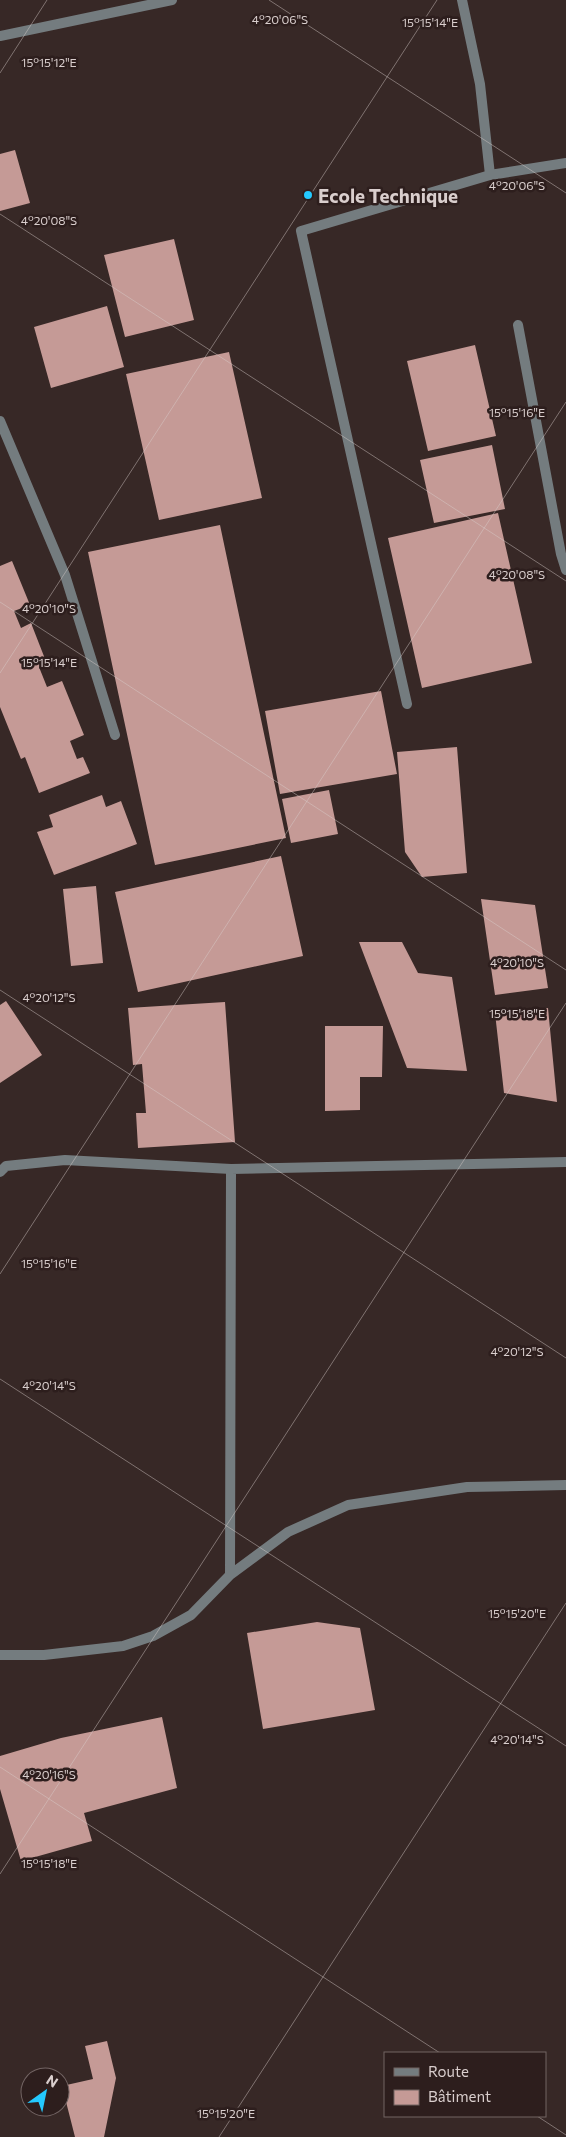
<svg xmlns="http://www.w3.org/2000/svg" width="566" height="2137" font-family="Commissioner,sans-serif">
<style>
.building{fill:#c59a96}
.lines{fill:none;stroke-linecap:round;stroke-linejoin:round}
.service{stroke:#747c7f;stroke-width:10}
.minor{stroke:#747c7f;stroke-width:10}
.ticks{fill:none;stroke:#d9cecd;stroke-width:1;stroke-opacity:0.45}
.poi-dot{fill:#24c9fe;stroke:#2d1e1d;stroke-width:2}
.labels{text-anchor:middle;dominant-baseline:central;stroke-width:5;stroke-linejoin:round;paint-order:stroke}
.poi-label{font-size:19px;font-weight:bold;fill:#d9cecd;stroke:#2d1e1d;text-anchor:start}
.ticks-label{font-size:12px;text-anchor:middle;fill:#d9cecd;stroke:#2d1e1d;stroke-width:5;stroke-linejoin:round;paint-order:stroke}
</style>
<rect width="100%" height="100%" fill="#372826"/>
<!-- building -->
<path class="building" d="M 15,150 L 30,203 L 0,211 L 0,154 Z
M 174,239 L 194,320 L 125,337 L 104,255 Z
M 107,306 L 124,367 L 51,388 L 34,327 Z
M 475,345 L 496,436 L 428,451 L 407,361 Z
M 229,352 L 262,498 L 159,520 L 126,374 Z
M 492,445 L 505,509 L 434,523 L 420,460 Z
M 498,513 L 532,663 L 422,688 L 388,538 Z
M 220,525 L 286,838 L 155,865 L 88,552 Z
M 12,561 L 30,605 L 14,611 L 21,628 L 31,623 L 47,664 L 39,667 L 47,687 L 62,681 L 84,735 L 70,741 L 77,759 L 83,757 L 90,773 L 39,793 L 25,757 L 21,759 L 0,707 L 0,566 Z
M 381,691 L 397,774 L 280,794 L 265,711 Z
M 457,747 L 467,873 L 422,877 L 405,852 L 397,752 Z
M 329,790 L 338,834 L 291,843 L 282,799 Z
M 102,795 L 106,807 L 121,801 L 137,844 L 54,875 L 37,832 L 53,827 L 49,815 Z
M 281,856 L 303,956 L 138,992 L 115,892 Z
M 96,886 L 103,963 L 71,966 L 63,889 Z
M 481,899 L 535,905 L 548,988 L 495,995 Z
M 359,942 L 402,942 L 418,973 L 452,977 L 467,1071 L 407,1068 Z
M 6,1001 L 42,1055 L 0,1083 L 0,1005 Z
M 225,1002 L 235,1142 L 138,1148 L 136,1113 L 146,1113 L 142,1064 L 133,1065 L 128,1008 Z
M 548,1008 L 557,1102 L 504,1093 L 495,1013 Z
M 325,1026 L 383,1026 L 382,1077 L 360,1077 L 360,1110 L 325,1111 Z
M 317,1622 L 360,1628 L 375,1710 L 263,1729 L 247,1633 Z
M 162,1717 L 177,1788 L 84,1813 L 92,1841 L 21,1861 L 0,1789 L 0,1756 L 61,1738 Z
M 107,2041 L 116,2078 L 104,2137 L 75,2137 L 62,2086 L 93,2079 L 85,2046 Z"/>
<g class="lines">
<!-- service -->
<path class="service" d="M 518,325 L 561,554 L 566,570"/>
<!-- minor -->
<path class="minor" d="M 462,0 L 480,84 L 490,175 L 566,163
M 0,36 L 172,0
M 0,421 L 65,575 L 115,735
M 407,704 L 301,231 L 490,175
M 0,1172 L 6,1166 L 65,1160 L 231,1169 L 566,1162
M 230,1575 L 231,1169
M 0,1655 L 44,1655 L 123,1646 L 153,1636 L 191,1615 L 230,1575 L 288,1532 L 348,1505 L 467,1487 L 566,1485"/>
</g>
<!-- ticks -->
<path class="ticks" d="M 269,0 L 566,193M 0,73 L 47,0M 0,214 L 566,581M 0,602 L 566,970M 0,673 L 437,0M 0,990 L 566,1358M 0,1274 L 566,402M 0,1379 L 566,1746M 0,1767 L 440,2053M 0,1874 L 566,1003M 537,2116 L 566,2135M 219,2137 L 566,1603"/>
<!-- markers -->
<circle class="poi-dot" cx="308" cy="195" r="5"/>
<g class="labels">
<!-- poi labels -->
<g class="poi-label">
<text x="318" y="195">Ecole Technique</text>
</g>
</g>
<g class="ticks-label">
<text x="280" y="24">4°20'06"S</text>
<text x="430" y="27">15°15'14"E</text>
<text x="49" y="67">15°15'12"E</text>
<text x="517" y="190">4°20'06"S</text>
<text x="49" y="225">4°20'08"S</text>
<text x="517" y="417">15°15'16"E</text>
<text x="517" y="579">4°20'08"S</text>
<text x="49" y="613">4°20'10"S</text>
<text x="49" y="667">15°15'14"E</text>
<text x="517" y="967">4°20'10"S</text>
<text x="49" y="1002">4°20'12"S</text>
<text x="517" y="1018">15°15'18"E</text>
<text x="49" y="1268">15°15'16"E</text>
<text x="517" y="1356">4°20'12"S</text>
<text x="49" y="1390">4°20'14"S</text>
<text x="517" y="1618">15°15'20"E</text>
<text x="517" y="1744">4°20'14"S</text>
<text x="49" y="1779">4°20'16"S</text>
<text x="49" y="1868">15°15'18"E</text>
<text x="226" y="2118">15°15'20"E</text>
</g>
<!-- legend -->
<rect x="384" y="2052" width="162" height="65" fill="#2d1e1d" stroke="#726463"/>
<rect x="394" y="2068" width="25" height="8" fill="#747c7f" stroke="#726463"/>
<text x="428" y="2077" font-size="15" fill="#d9cecd">Route</text>
<rect x="394" y="2090" width="25" height="15" fill="#c59a96" stroke="#726463"/>
<text x="428" y="2102" font-size="15" fill="#d9cecd">Bâtiment</text>
<!-- north arrow -->
<g transform="translate(45 2092) rotate(33)"><circle r="24" fill="#2d1e1d" stroke="#726463"/>
<path d="M0-4L9 19L0 12L-9 19Z" fill="#24c9fe"/>
<text y="-8" font-size="14" font-weight="bold" text-anchor="middle" fill="#d9cecd">N</text>
</g>
</svg>
